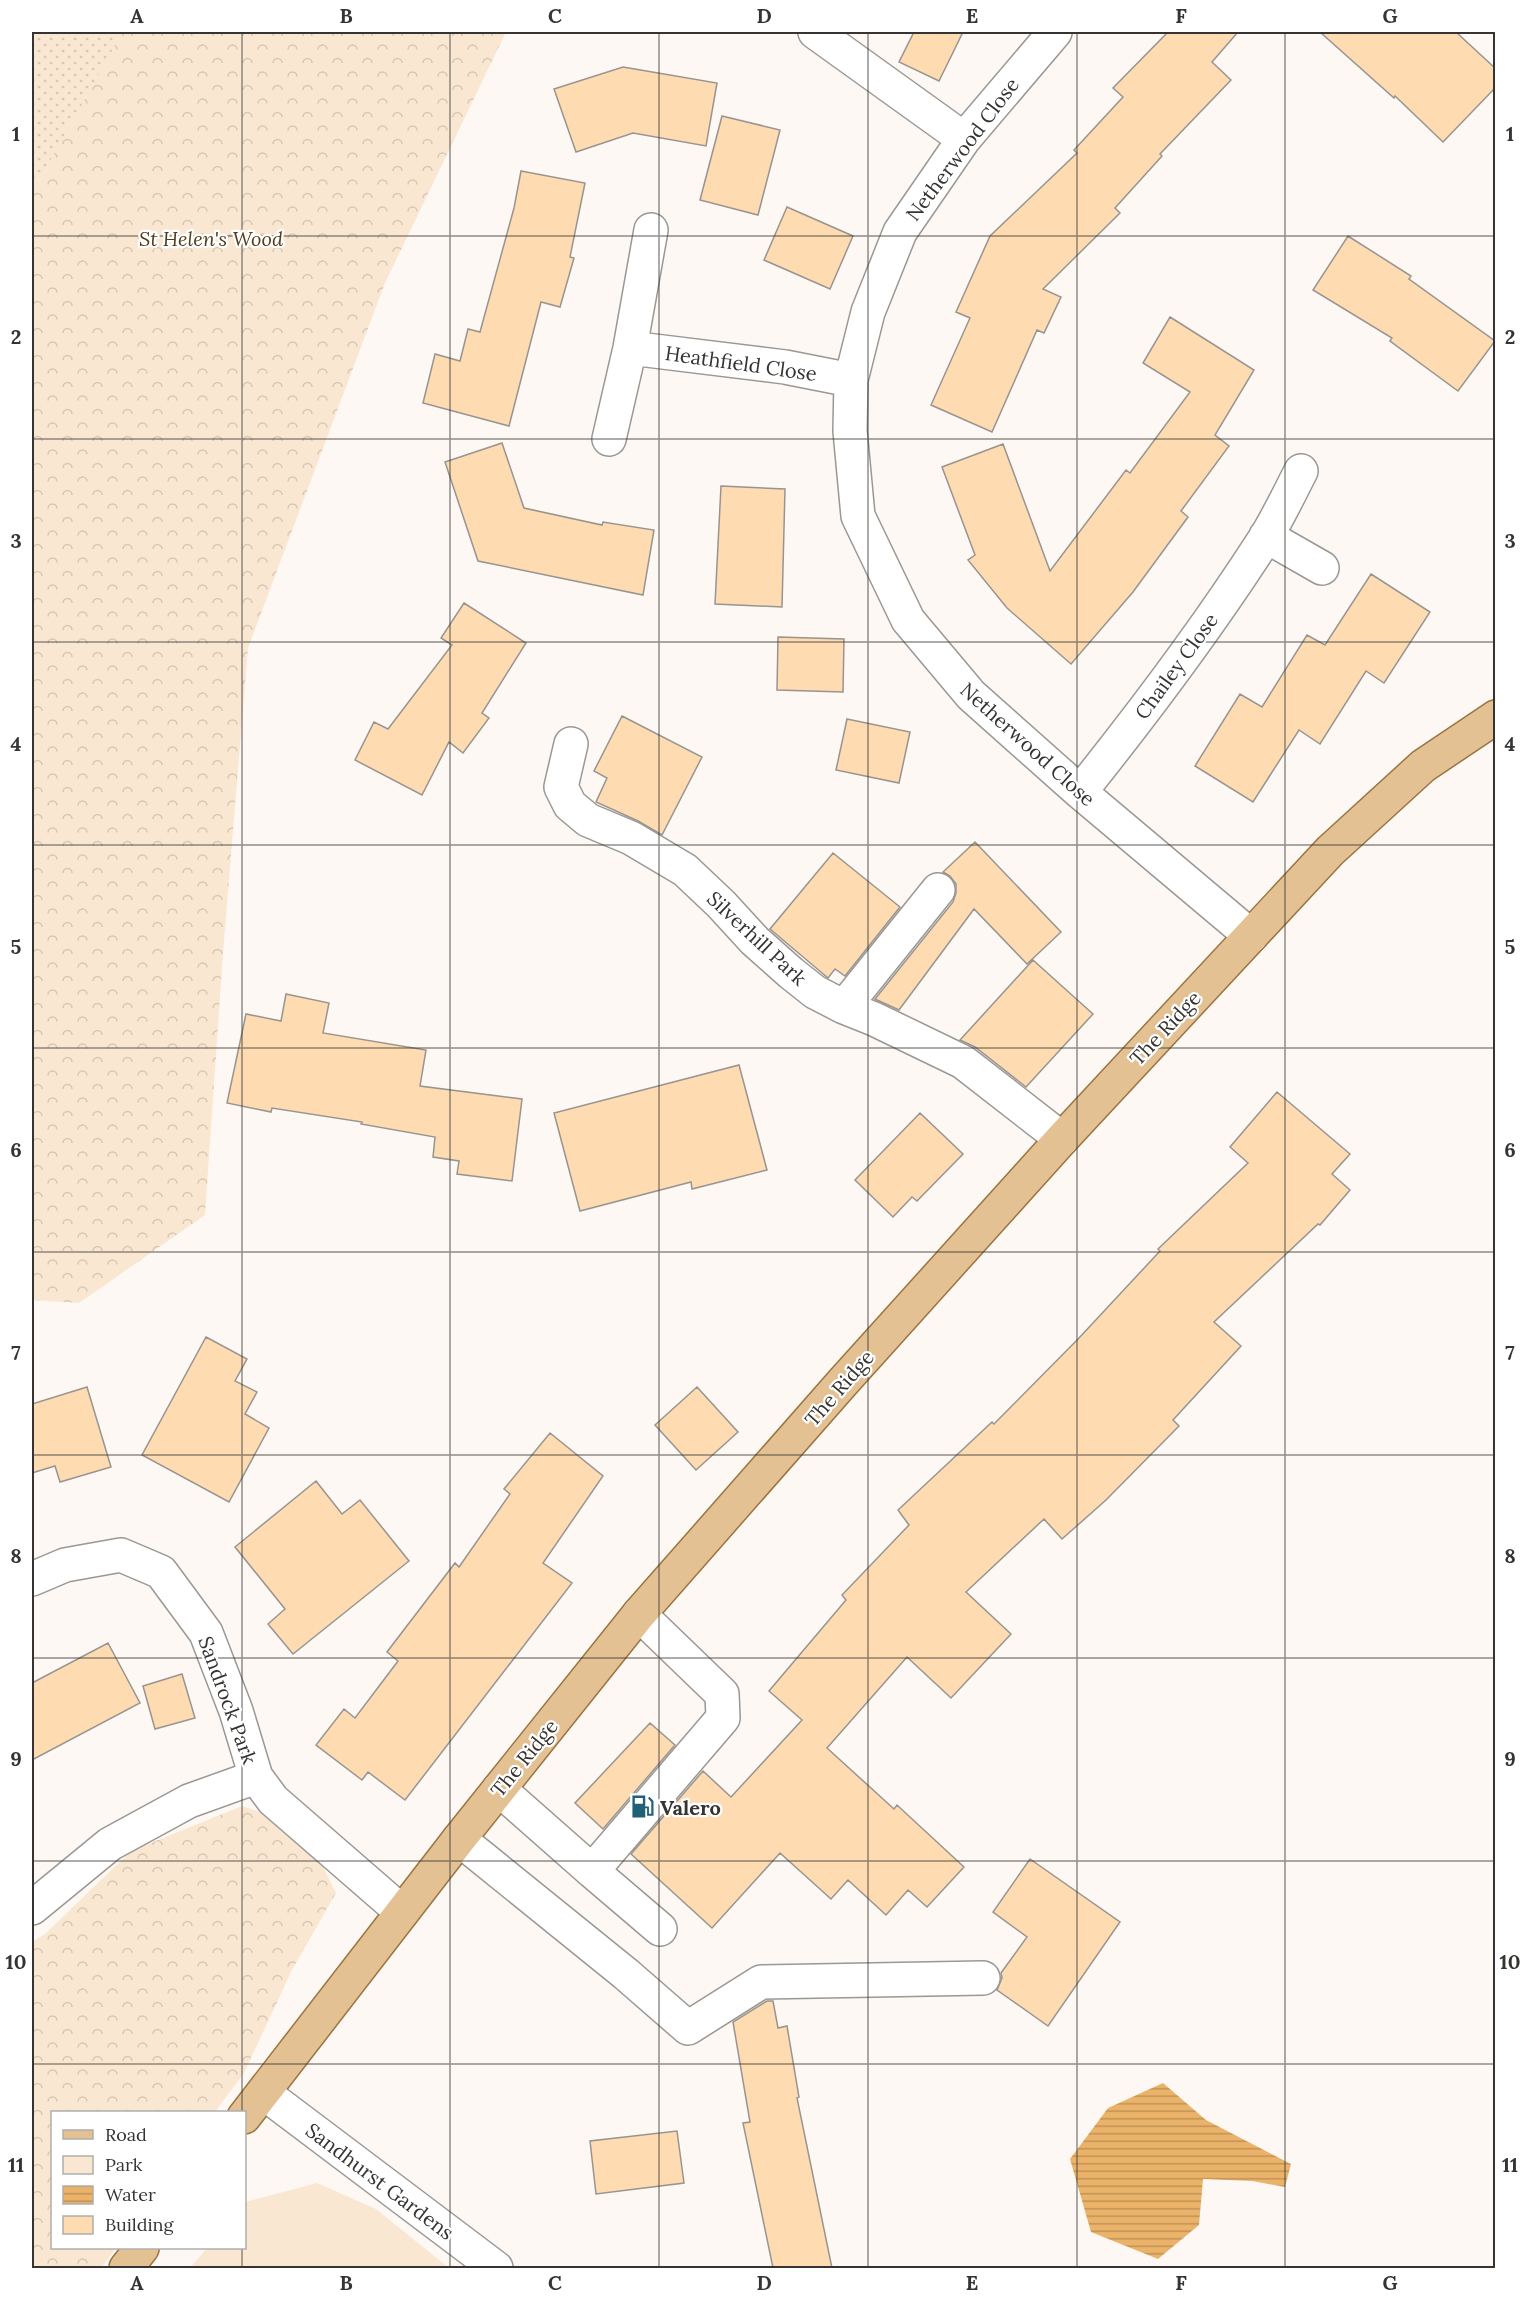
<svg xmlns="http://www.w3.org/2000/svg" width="1527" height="2300" font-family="Lora,serif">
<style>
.grass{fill:url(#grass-dots)}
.forest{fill:url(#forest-crowns)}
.park{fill:#fae7d1}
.water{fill:url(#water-rules)}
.building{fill:#fedbb0;stroke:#989490;stroke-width:1.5}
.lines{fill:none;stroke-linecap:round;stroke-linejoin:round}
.minor-casing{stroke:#9b9793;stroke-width:36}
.major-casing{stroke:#9a7542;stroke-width:36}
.minor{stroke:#fff;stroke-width:33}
.major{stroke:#e3c192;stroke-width:33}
.grid{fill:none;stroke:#353432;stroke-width:1.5;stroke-opacity:0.55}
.labels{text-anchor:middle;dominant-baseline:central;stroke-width:4.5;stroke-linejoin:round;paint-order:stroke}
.street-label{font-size:20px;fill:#353432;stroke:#fff}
.park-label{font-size:20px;font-style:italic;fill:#533c1c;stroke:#fff}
.poi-label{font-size:20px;font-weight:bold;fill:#353432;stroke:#fff;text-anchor:start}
.neatline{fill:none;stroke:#353432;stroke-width:2}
.grid-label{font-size:20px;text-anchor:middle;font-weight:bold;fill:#353432}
</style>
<defs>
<pattern id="grass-dots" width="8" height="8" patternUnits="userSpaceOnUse" patternTransform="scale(1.5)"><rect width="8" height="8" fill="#fae7d1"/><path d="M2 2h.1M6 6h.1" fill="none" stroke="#d7c7b4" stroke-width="1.8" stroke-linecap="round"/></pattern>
<pattern id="forest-crowns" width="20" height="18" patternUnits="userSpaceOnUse" patternTransform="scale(1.5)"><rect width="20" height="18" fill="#fae7d1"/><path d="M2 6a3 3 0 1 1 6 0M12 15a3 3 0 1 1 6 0" fill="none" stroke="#d7c7b4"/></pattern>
<pattern id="water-rules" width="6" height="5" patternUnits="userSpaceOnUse" patternTransform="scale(1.5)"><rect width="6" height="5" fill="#ebb369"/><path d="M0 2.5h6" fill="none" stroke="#bf9257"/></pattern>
</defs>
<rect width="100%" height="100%" fill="#fdf8f4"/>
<!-- grass -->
<path class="grass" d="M 32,32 L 118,32 L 115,47 L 32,193 Z"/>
<!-- forest -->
<path class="forest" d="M 118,32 L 506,32 L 385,283 L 248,648 L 223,953 L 205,1215 L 79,1303 L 32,1300 L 32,193 L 114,47 Z
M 242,1806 L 303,1827 L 336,1893 L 292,1970 L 244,2073 L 215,2112 L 52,2112 L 52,2248 L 116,2248 L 101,2268 L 32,2268 L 32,1942 L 45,1934 L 131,1851 Z"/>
<!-- park -->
<path class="park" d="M 317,2183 L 376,2209 L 449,2268 L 190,2268 L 207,2248 L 244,2248 L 245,2202 Z"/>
<!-- water -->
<path class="water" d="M 1163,2083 L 1206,2120 L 1291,2164 L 1285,2187 L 1252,2181 L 1203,2179 L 1199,2225 L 1158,2259 L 1091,2232 L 1070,2159 L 1108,2108 Z"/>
<!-- building -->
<path class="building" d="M 914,32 L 963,32 L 939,81 L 899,62 Z
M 1168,32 L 1238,32 L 1212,62 L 1231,80 L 1160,154 L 1162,156 L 1115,208 L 1120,213 L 1043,289 L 1061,297 L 1044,333 L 1037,330 L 992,432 L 931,405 L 970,318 L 956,312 L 990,236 L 1077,153 L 1074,150 L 1123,97 L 1113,88 Z
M 1320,32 L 1456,32 L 1496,69 L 1496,87 L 1443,142 L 1395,96 L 1394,98 Z
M 623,67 L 717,83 L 706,146 L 633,133 L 576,152 L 554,89 Z
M 722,116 L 780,130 L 758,215 L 700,200 Z
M 521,171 L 585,183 L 570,257 L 574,258 L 560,307 L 541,302 L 509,426 L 423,403 L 435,354 L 460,361 L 468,329 L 480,332 L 514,208 Z
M 787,207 L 853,236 L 830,289 L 764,260 Z
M 1348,236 L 1411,276 L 1409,279 L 1495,341 L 1458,391 L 1390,341 L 1392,338 L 1313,290 Z
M 1170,317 L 1254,370 L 1215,435 L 1229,446 L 1181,511 L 1188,517 L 1133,592 L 1071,664 L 1007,608 L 968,560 L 975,555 L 942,467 L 1003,444 L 1050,571 L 1126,470 L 1130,473 L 1190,392 L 1143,363 Z
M 502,443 L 524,508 L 602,525 L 603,522 L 654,530 L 643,595 L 478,561 L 445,462 Z
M 721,486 L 785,489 L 782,607 L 715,604 Z
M 1371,574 L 1430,612 L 1384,683 L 1366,671 L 1320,744 L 1299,730 L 1253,802 L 1195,766 L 1240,694 L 1262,707 L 1307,635 L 1325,645 Z
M 464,603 L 526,643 L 482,713 L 489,718 L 463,753 L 449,742 L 422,795 L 355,760 L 374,722 L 388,729 L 452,645 L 441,638 Z
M 778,637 L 844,639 L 843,692 L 777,690 Z
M 622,716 L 702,757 L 662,835 L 638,821 L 596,802 L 607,778 L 594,771 Z
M 847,719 L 910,732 L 899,783 L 836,770 Z
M 975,842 L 1061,932 L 1027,964 L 974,909 L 899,1010 L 877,1000 L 875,999 L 953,902 L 956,893 L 956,884 L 950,876 L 943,872 Z
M 833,853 L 900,907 L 845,976 L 835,969 L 828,978 L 770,929 Z
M 1033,960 L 1093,1014 L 1026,1087 L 975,1047 L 960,1040 Z
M 286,994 L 329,1003 L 323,1033 L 426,1050 L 420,1086 L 522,1099 L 512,1181 L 457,1174 L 459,1161 L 433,1157 L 435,1137 L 361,1124 L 362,1122 L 272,1108 L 271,1112 L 227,1103 L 246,1014 L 281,1021 Z
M 739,1065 L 767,1170 L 692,1189 L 691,1182 L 580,1211 L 554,1113 Z
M 1277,1092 L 1350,1154 L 1332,1174 L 1350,1190 L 1320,1225 L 1318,1224 L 1214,1322 L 1241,1346 L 1173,1420 L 1179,1426 L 1106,1500 L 1062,1539 L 1044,1519 L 966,1592 L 1011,1634 L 951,1698 L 907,1657 L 827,1748 L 894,1809 L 897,1805 L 964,1867 L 927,1907 L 908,1890 L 886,1915 L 848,1880 L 831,1899 L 780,1853 L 712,1928 L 631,1854 L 703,1771 L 731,1797 L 802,1720 L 769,1691 L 846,1600 L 842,1595 L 909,1525 L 898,1510 L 992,1422 L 994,1424 L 1079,1338 L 1160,1251 L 1158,1249 L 1248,1163 L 1230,1147 Z
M 920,1113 L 963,1154 L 917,1201 L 912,1197 L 893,1217 L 855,1180 Z
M 206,1337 L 247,1359 L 235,1381 L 257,1392 L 245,1414 L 269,1428 L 229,1502 L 142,1455 Z
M 87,1387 L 111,1467 L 60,1482 L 55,1466 L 32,1473 L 32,1404 Z
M 697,1387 L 738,1432 L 696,1470 L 655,1425 Z
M 550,1433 L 603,1476 L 543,1563 L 572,1583 L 405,1800 L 368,1772 L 362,1780 L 316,1745 L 344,1709 L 355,1718 L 398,1661 L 387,1652 L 455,1563 L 459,1567 L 510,1494 L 504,1489 Z
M 316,1481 L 342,1514 L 360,1500 L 409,1561 L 293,1654 L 268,1624 L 285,1609 L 235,1547 Z
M 108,1643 L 140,1703 L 32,1760 L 32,1683 Z
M 182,1674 L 195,1718 L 155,1729 L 143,1686 Z
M 650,1723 L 675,1745 L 603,1829 L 575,1803 Z
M 1030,1859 L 1120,1922 L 1048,2026 L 997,1990 L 1002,1978 L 1001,1973 L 1027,1937 L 993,1912 Z
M 767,2001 L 773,2001 L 778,2028 L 787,2026 L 799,2097 L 797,2098 L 832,2268 L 773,2268 L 743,2123 L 750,2122 L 733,2022 Z
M 677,2131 L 684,2183 L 596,2194 L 590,2141 Z"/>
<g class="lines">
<defs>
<path id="minor" d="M 815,32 L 964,139
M 1055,32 L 964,139 L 900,232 L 868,312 L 851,380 L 850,431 L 858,516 L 908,620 L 971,695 L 1080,792 L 1251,936
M 630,348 L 785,367 L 851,380
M 609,439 L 630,348 L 651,230
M 1266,536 L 1322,568
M 571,744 L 561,787 L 570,805 L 588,820 L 631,838 L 685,870 L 721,904 L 755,941 L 791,973 L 815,992 L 844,1007 L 874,1019 L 963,1062 L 1062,1139
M 1080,792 C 1145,711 1208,627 1264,540 C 1278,518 1289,494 1301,471
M 844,1007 L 938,890
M 32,1579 L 65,1565 L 121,1555 L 161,1572 L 206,1633 L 236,1711 L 256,1777 L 273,1800 L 402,1912
M 499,1789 L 592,1871 L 723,1718 L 722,1694 L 639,1614
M 459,1839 L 626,1974 L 688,2028 L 761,1982 L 983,1978
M 592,1871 L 660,1929
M 32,1908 L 110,1844 L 189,1801 L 256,1777
M 264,2093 L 496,2268"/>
<path id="major" d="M 244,2117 L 459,1839 L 639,1614 L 843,1382 L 1062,1139 L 1330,851 L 1423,766 L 1496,717
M 126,2268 L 142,2248"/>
</defs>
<!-- minor casing -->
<use href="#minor" class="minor-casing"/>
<!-- major casing -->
<use href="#major" class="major-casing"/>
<!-- minor -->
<use href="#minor" class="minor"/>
<!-- major -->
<use href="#major" class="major"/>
</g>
<!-- grid -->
<path class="grid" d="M 242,32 L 242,2112M 450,32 L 450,2268M 659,32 L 659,2268M 868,32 L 868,2268M 1077,32 L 1077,2268M 1285,32 L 1285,2268M 32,236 L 1496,236M 32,439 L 1496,439M 32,642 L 1496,642M 32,845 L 1496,845M 32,1048 L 1496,1048M 32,1252 L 1496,1252M 32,1455 L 1496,1455M 32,1658 L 1496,1658M 32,1861 L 1496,1861M 32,2064 L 1496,2064M 242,2248 L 242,2268"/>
<!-- icons -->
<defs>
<symbol id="fuel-bare" viewBox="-9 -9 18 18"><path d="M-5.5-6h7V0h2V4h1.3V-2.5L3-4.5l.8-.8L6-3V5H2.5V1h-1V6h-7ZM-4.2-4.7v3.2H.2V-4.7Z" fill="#206175" stroke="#fff" stroke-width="2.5" paint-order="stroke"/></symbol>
</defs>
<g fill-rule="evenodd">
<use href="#fuel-bare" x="626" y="1790" width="33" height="33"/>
</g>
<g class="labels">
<!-- street labels -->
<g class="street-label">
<text transform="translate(962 149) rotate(-53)">Netherwood Close</text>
<text transform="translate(741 363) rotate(8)">Heathfield Close</text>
<text transform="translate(1176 666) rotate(-54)">Chailey Close</text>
<text transform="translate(1028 744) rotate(42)">Netherwood Close</text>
<text transform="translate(757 938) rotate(43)">Silverhill Park</text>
<text transform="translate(1165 1028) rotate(-47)">The Ridge</text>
<text transform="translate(839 1388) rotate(-49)">The Ridge</text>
<text transform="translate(228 1700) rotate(70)">Sandrock Park</text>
<text transform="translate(524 1758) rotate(-51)">The Ridge</text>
<text transform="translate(380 2181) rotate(37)">Sandhurst Gardens</text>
</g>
<!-- park labels -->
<g class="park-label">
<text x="211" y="238">St Helen's Wood</text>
</g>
<!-- poi labels -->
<g class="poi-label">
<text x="660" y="1807">Valero</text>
</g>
</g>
<!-- border -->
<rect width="1527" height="2300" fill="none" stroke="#ffffff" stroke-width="66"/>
<!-- legend -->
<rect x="51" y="2111" width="195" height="138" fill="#ffffff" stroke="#aeaead" stroke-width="1.5"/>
<rect x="63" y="2130" width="30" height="9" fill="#e3c192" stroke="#aeaead" stroke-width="1.5"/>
<text x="105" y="2141" font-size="18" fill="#353432">Road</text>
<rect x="63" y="2156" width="30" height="18" fill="#fae7d1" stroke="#aeaead" stroke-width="1.5"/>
<text x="105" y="2171" font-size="18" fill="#353432">Park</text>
<rect x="63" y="2186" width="30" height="18" fill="url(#water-rules)" stroke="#aeaead" stroke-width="1.5"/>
<text x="105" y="2201" font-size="18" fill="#353432">Water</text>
<rect x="63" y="2216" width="30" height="18" fill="#fedbb0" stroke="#aeaead" stroke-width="1.5"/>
<text x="105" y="2231" font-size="18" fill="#353432">Building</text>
<rect x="33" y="33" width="1461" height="2234" class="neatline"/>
<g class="grid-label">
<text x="137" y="23">A</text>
<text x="346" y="23">B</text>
<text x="555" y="23">C</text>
<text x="764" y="23">D</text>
<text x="972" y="23">E</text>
<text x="1181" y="23">F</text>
<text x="1390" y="23">G</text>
<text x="16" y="141">1</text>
<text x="1510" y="141">1</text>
<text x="16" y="344">2</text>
<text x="1510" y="344">2</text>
<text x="16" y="548">3</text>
<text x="1510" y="548">3</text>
<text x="16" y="751">4</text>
<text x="1510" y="751">4</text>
<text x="16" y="954">5</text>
<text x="1510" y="954">5</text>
<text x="16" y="1157">6</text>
<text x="1510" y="1157">6</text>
<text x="16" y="1360">7</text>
<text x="1510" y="1360">7</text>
<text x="16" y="1563">8</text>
<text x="1510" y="1563">8</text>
<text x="16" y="1766">9</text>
<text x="1510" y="1766">9</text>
<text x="16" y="1969">10</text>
<text x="1510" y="1969">10</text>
<text x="16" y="2172">11</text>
<text x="1510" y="2172">11</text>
<text x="137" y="2290">A</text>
<text x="346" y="2290">B</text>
<text x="555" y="2290">C</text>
<text x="764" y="2290">D</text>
<text x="972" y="2290">E</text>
<text x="1181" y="2290">F</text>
<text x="1390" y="2290">G</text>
</g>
</svg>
